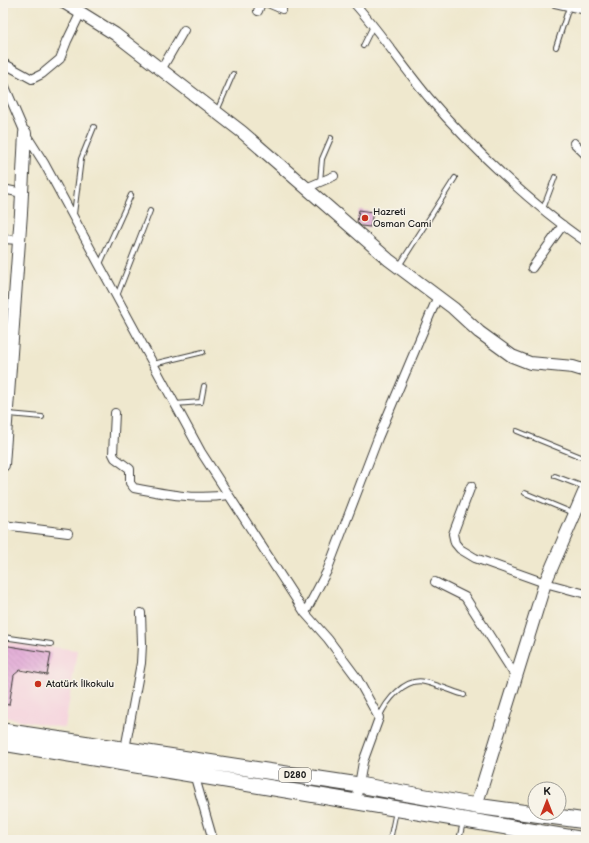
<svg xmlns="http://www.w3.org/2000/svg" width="589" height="843" font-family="'Balsamiq Sans',sans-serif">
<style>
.built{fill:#f5cfdc}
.building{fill:url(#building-back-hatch)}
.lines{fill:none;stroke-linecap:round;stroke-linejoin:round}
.lane-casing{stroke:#3c3b37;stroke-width:6}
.street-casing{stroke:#3c3b37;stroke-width:10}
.secondary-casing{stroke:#3c3b37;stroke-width:14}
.highway-casing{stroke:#3c3b37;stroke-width:17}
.lane{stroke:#fff;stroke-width:4}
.street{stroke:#fff;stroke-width:8}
.secondary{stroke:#fff;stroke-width:12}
.highway{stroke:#fff;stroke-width:15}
.poi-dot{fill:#c8321e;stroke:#f7f3e8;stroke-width:1.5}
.labels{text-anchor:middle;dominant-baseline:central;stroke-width:3;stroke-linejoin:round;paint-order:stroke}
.shield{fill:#f7f3e8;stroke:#5e5c59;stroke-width:1}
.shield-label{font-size:9px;font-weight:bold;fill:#1c1c1c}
.poi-label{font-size:10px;fill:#1c1c1c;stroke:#f7f3e8;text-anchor:start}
</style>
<defs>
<pattern id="building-back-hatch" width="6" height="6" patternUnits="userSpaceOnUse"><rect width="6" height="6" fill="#dfa2d4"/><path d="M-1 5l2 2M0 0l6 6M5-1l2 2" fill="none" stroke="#bf8bb5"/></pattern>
</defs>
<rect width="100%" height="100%" fill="#f7f3e8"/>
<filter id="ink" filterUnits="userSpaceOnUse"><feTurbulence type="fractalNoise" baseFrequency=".025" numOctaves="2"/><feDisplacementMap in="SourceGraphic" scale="8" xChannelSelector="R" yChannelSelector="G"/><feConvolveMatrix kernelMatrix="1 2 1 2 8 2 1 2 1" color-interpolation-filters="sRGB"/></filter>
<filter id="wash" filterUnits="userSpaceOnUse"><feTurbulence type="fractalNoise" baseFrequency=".012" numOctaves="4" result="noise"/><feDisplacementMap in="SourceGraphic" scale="16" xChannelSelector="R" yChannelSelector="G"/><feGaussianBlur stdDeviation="0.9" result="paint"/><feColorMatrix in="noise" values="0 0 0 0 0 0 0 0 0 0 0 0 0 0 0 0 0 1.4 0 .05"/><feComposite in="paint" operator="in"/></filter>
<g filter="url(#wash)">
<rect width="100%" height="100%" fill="#efe8ce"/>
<!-- built -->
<path class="built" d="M 3,641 L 77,650 L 65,728 L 3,717 Z"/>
<g id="blocks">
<!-- building -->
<path class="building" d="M 359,210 L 373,212 L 370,227 L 361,226 L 357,222 Z
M 3,645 L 51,653 L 47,675 L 20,670 L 14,675 L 9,705 L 3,704 Z"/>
</g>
</g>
<g filter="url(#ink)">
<use href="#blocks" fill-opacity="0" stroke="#3c3b37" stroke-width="1"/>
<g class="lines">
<defs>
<path id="lane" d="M 363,46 L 373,26
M 556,47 L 569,7
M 217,111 L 233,74
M 320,182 L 322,159 L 331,138
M 543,209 L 555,177
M 74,214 L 81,159 L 94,127
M 100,264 L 131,195
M 399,266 L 455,178
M 117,296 L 150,211
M 153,364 L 203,352
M 175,404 L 201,402 L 204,386
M 9,414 L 42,417
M 517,431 L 586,459
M 555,476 L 584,487
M 525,493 L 573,513
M 3,637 L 51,644
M 379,718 C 386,701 405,677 425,682 C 438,685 452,691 464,695
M 390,840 L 396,811
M 459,840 L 463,822"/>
<path id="street" d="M 268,3 L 282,9
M 354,3 C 381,33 403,67 429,98 C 472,148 532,205 586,242
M 555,3 L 586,10
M 258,11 L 261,3
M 3,63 L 32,79 L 42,74 L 60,59 L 67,41 L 81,12
M 161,70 L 184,30
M 3,82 L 25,133 L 44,163 L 201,452 L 305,613 L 328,639 L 357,678 L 379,718 L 363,762 L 356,802
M 574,143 L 586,155
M 306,188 L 334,176
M 3,189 L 22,193
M 3,239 L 19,240
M 582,239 L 586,230
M 532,268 L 563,225
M 115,413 L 113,454 L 115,458 L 130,469 L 130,483 L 134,488 C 165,494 196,500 228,495
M 471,486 L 453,534 L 455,543 L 460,549 L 475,558 L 545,583 L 586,594
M 3,525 L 68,533
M 435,582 L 465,597 L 516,677
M 305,613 L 327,571 L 378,438 L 438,296
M 125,749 L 141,663 L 142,644 L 141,613
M 194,774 L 213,840"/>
<path id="secondary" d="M 65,3 L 115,34 L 242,132 L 389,260 L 453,308 L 479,332 L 512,356 L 530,363 L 573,367 L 586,371
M 3,465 L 21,213 L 25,133
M 476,806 L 545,583 L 586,488"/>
<path id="highway" d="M 3,731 L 359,785 L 476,806 L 586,821
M 3,743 L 585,840"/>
</defs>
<!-- lane casing -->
<use href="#lane" class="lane-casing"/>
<!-- street casing -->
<use href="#street" class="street-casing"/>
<!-- secondary casing -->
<use href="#secondary" class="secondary-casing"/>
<!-- highway casing -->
<use href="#highway" class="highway-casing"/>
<!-- lane -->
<use href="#lane" class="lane"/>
<!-- street -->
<use href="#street" class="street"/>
<!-- secondary -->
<use href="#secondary" class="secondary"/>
<!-- highway -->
<use href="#highway" class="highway"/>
</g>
</g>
<!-- markers -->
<g class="poi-dot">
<circle cx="365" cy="218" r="4"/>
<circle cx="38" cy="684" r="4"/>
</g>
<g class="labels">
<!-- shield labels -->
<rect class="shield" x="279" y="768" width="32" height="14" rx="3"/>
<g class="shield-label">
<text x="295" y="775">D280</text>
</g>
<!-- poi labels -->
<g class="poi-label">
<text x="373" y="212">Hazreti<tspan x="373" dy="12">Osman Cami</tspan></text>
<text x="46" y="684">Atatürk İlkokulu</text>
</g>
</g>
<!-- margin -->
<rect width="589" height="843" fill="none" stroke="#f7f3e8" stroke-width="16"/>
<!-- north arrow -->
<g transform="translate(547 801)"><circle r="19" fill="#f7f3e8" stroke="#9f9d96"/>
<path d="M0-3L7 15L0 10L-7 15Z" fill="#c8321e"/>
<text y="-6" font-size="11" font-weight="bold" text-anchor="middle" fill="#1c1c1c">K</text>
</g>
</svg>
